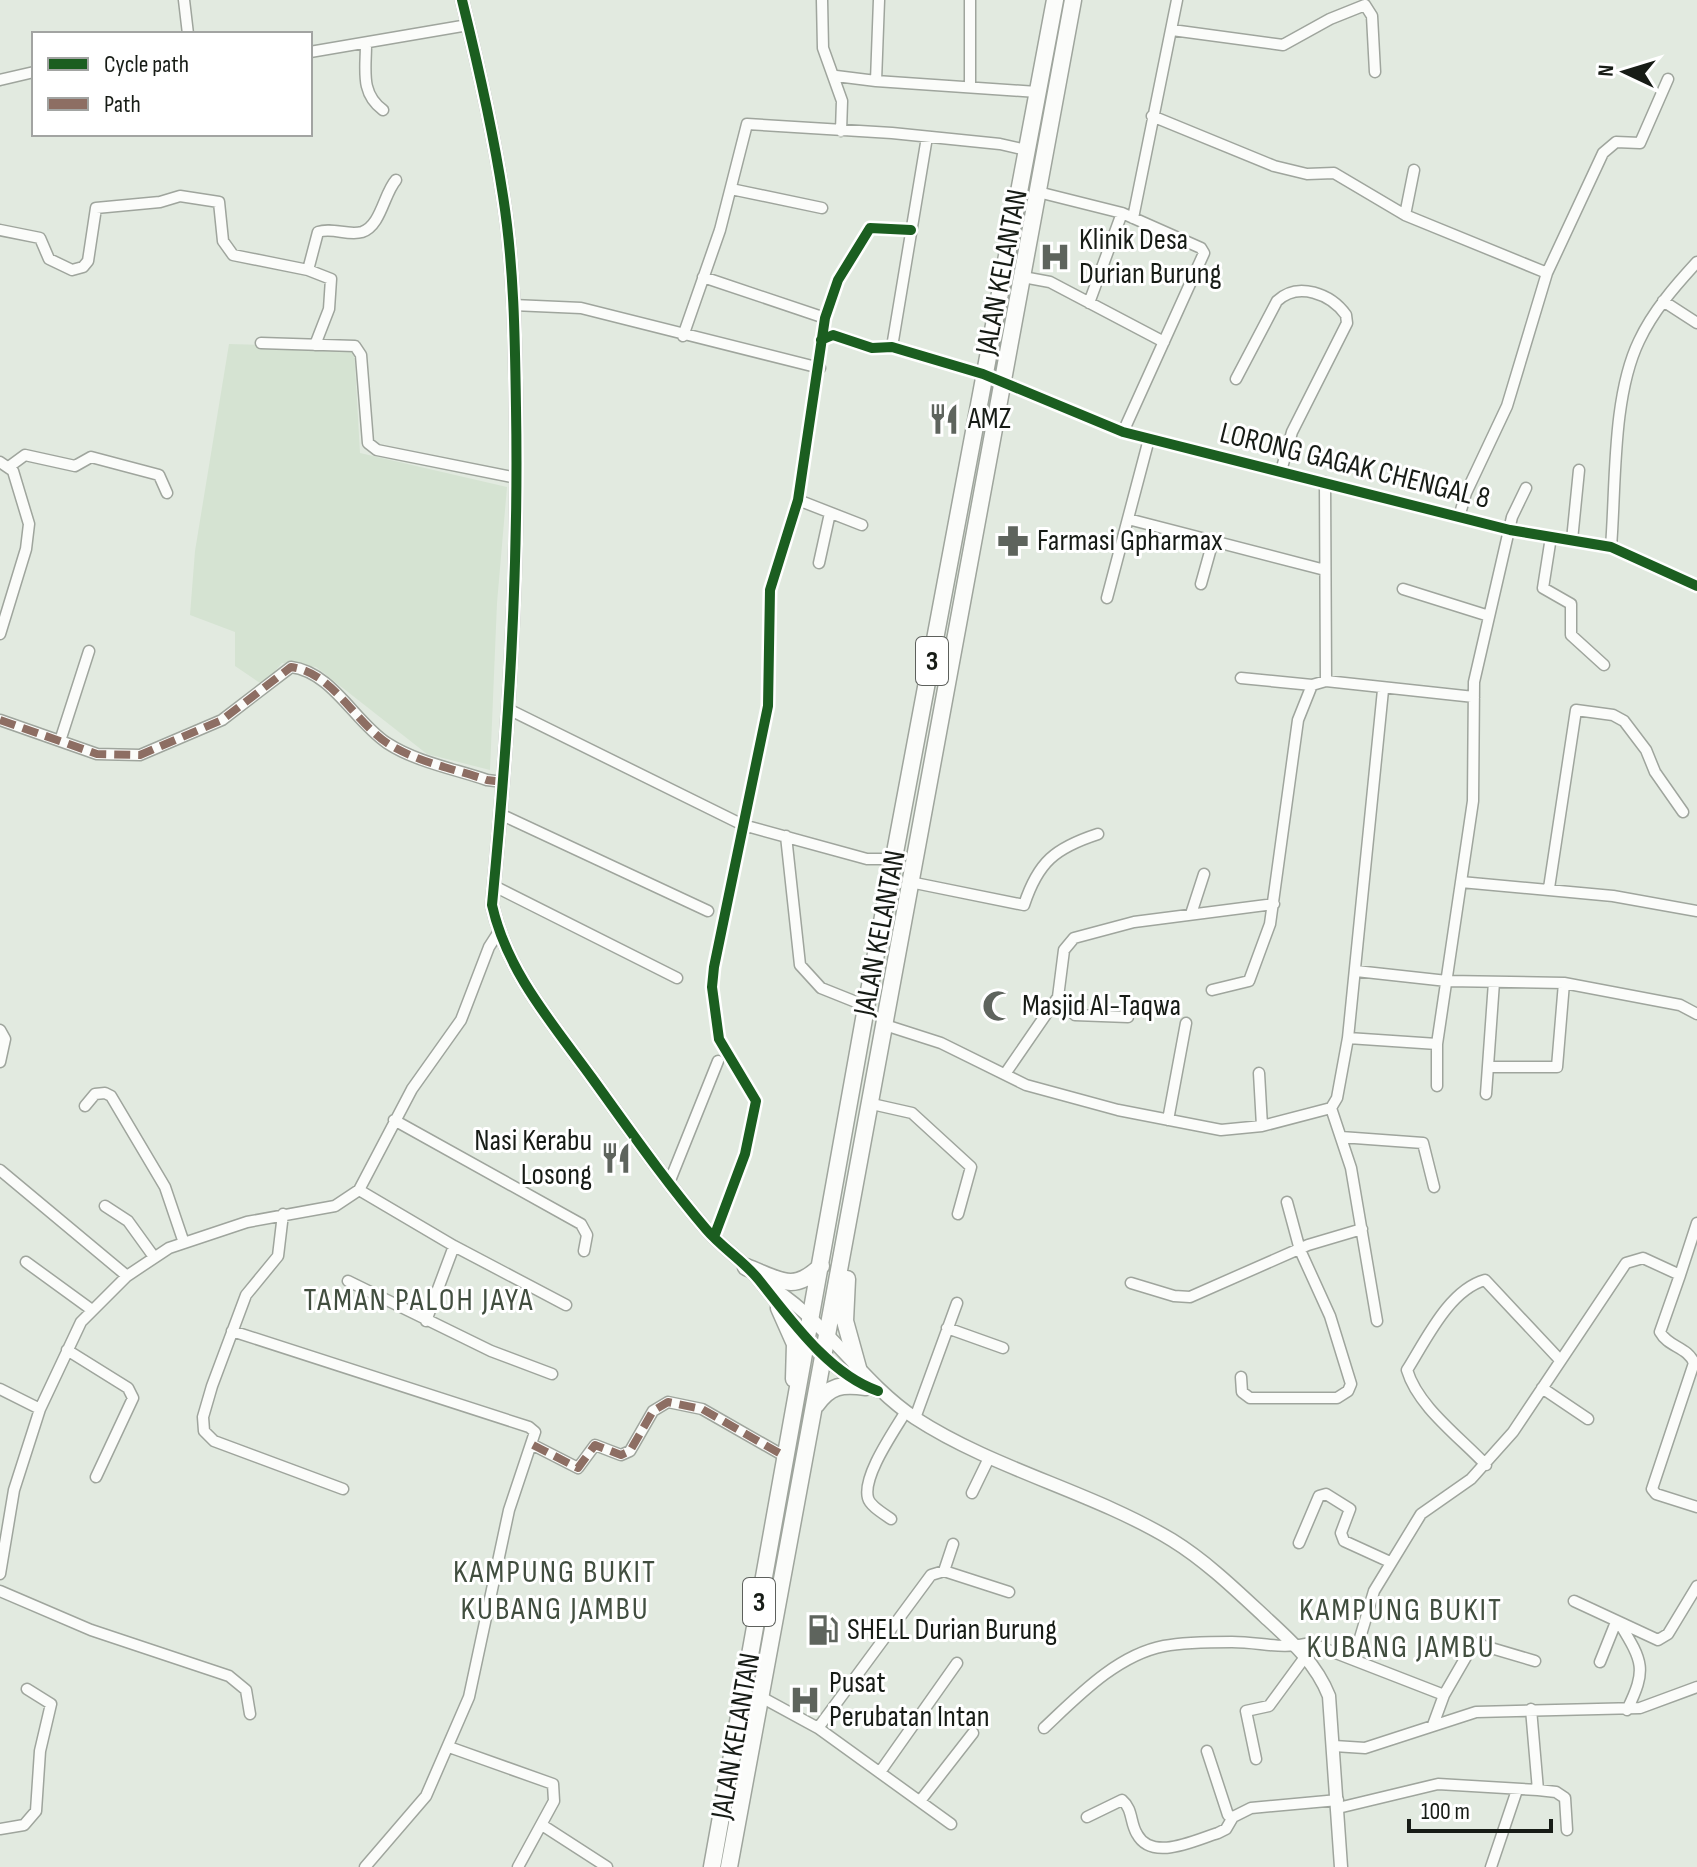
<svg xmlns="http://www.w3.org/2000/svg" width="1697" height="1867" font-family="'Sofia Sans Condensed',sans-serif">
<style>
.built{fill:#d5e3d2}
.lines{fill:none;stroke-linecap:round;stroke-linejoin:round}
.minor-casing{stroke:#9fa59d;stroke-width:13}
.tertiary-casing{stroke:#9fa59d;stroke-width:15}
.trunk-casing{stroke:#9fa59d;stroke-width:19}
.minor{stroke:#fbfcfa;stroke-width:10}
.tertiary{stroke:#fbfcfa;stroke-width:12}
.trunk{stroke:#fbfcfa;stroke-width:16}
.quiet{stroke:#8d6e63;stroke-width:8;stroke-dasharray:16 8;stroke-linecap:butt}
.cycleway-casing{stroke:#fff;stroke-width:15}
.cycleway{stroke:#1b5e20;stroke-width:10}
.labels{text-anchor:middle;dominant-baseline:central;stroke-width:6;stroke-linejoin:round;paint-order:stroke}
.shield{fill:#fff;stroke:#5d605c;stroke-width:2}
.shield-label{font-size:28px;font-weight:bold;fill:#171c16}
.poi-label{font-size:30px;fill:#171c16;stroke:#fff;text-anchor:start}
.street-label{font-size:30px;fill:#171c16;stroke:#fff}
.neighbourhood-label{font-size:32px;letter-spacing:2px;fill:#414e3f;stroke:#fff}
</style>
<rect width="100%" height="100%" fill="#e2eae0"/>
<!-- built -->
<path class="built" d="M 229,344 L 354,348 L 360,453 L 507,487 L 497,603 L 490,770 L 427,754 L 316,667 L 282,663 L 263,685 L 235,666 L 235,632 L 190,615 L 195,551 Z"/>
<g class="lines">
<defs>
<path id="minor" d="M 184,0 L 188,34
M 822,0 L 823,48 L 842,101 L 841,131
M 879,0 L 876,81 L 1037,92
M 970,0 L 970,85
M 1172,30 L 1283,45 L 1330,19 L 1365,5 L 1372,16 L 1375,72
M 366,44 C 366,70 360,93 383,110
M 310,52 L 468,25
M 836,76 L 876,81
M 0,80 L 34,72
M 1152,116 L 1274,166 L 1307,174 L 1334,173 L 1405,215
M 1414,170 L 1405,215 L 1547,273 L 1507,406 L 1466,493 L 1459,517
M 731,189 L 822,208
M 1038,192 L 1122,213 L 1201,248 L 1204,253 L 1123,432
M 1133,218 L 1177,0
M 0,230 L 40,238 L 49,259 L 72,270 L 83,267 L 88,261 L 96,208 L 160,202 L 180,196 L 219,202 L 223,241 L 233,255 L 308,270 L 331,279 L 329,309 L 315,345
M 308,270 L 318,232 C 332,227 348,236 362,232 C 381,226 384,193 396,180
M 1547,273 L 1603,153 L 1616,142 L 1640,143 L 1668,79
M 703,277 L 825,318
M 1023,277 L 1050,282 L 1164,342
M 1663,301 L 1697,323
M 1089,303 L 1122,213
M 513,305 L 581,308 L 820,368
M 683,336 L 720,230 L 747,124 L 892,133 L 1000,144 L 1026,150
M 821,340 L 833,335 L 872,348 L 892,347 L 983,374 L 1123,432 L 1510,530 L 1611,547 L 1697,586
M 261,343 L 355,346 L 361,355 L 368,443 L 377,450 L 517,478
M 892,347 L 927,137
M 1236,379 L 1277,301 C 1298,281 1331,294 1346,315 L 1347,323 L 1292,432 L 1281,471
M 0,462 L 13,471 L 29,524 L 26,549 L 0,634
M 10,466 L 25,455 L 75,466 L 91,457 L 159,475 L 167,493
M 1325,482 L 1326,681
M 798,500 L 862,525
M 1128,519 L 1325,570
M 1551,537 L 1543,588 L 1571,604 L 1571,635 L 1604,665
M 1572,540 L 1579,470
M 1611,547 C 1616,485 1612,397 1639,341 C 1653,311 1675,286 1697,262
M 819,563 L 830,513
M 1201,584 L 1213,541
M 1403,589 L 1489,616
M 1107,598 L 1149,439
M 1241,678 L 1312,685
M 510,710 L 743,825 L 867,859 L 894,859
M 0,720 L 97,754 L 140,755 L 222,720 L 291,667 C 332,672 354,721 387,743 C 416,762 455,769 487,780 L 503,782
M 60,741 L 89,651
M 500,814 L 708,911
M 786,836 L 800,965 L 821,988 L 866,1006
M 910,882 L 1024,905 C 1038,862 1055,848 1098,834
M 1461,882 L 1613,896 L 1697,911
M 494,886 L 677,978
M 1549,888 L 1576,710 L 1613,715 L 1624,721 L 1646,750 L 1655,772 L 1683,812
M 1191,914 L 1204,874
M 1356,971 L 1447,981 L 1564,983 L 1680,1005 L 1697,1014
M 1212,990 L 1249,981 L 1270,924 L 1298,720 L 1312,685 L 1326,681 L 1474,697
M 1058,997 L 1075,1015 L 1128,1017
M 885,1025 L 941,1043 L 1026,1085 L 1118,1110 L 1221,1130 L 1262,1126 L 1331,1108
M 0,1030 L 5,1039 L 0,1062
M 1348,1038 L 1437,1044
M 1488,1067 L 1557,1067 L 1564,983
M 1259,1073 L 1262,1126
M 1005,1074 L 1058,997 L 1064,950 L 1074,938 L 1134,922 L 1274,904
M 1437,1086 L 1437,1044 L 1473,801 L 1474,682 L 1512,517 L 1526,488
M 1486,1094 L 1494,982
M 872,1104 L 912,1113 L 971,1167 L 958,1214
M 85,1106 L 95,1094 L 105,1093 L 111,1096 L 165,1187 L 184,1243
M 394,1120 L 581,1224 L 587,1235 L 584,1251
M 1168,1120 L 1186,1023
M 1341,1137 L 1423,1143 L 1434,1187
M 0,1170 L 127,1276
M 669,1183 L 718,1061
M 359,1190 L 454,1246 L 566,1305
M 105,1206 L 128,1221 L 154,1257
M 283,1214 L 278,1256 L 246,1295 L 212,1386 L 203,1417 L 204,1431 L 214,1441 L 343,1489
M 714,1237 L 745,1154 L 756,1101 L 719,1039 L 712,987 L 714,967 L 768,706 L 770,590 L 798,500 L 825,318 L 838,280 L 870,228 L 911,230
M 26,1262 L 92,1310
M 1680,1275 L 1660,1332 C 1668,1347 1688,1347 1694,1363 L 1652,1489 L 1656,1494 L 1697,1507
M 348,1281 L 491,1351 L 552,1374
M 1131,1283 L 1174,1296 L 1190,1297 L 1308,1245 L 1362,1229
M 426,1321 L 454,1246
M 1377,1321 L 1351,1168 L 1331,1108 L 1337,1098 L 1348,1038 L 1383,690
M 947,1328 L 1003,1348
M 232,1331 L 529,1427 L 535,1432 L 509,1510 L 469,1697 L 426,1796 L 365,1867
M 67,1350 L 128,1388 L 133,1398 L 96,1477
M 1241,1377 L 1242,1392 L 1250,1398 L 1337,1398 L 1348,1391 L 1351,1384 L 1330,1316 L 1300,1250 L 1287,1202
M 1542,1388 L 1588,1419
M 0,1389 L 40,1409
M 915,1418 L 957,1303
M 533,1445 L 578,1468 L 595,1445 L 621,1455 L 630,1451 L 653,1411 L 668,1402 L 702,1409 L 786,1457
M 1486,1465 C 1460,1437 1418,1407 1407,1370 C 1426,1340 1449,1290 1485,1280 L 1560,1360
M 972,1493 L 989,1458
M 891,1519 C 884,1514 870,1506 868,1498 C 862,1476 895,1430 906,1411
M 1299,1543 L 1319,1496 L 1326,1494 L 1350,1509 L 1341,1533 L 1344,1541 L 1390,1562
M 944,1571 L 953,1544
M 0,1574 L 14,1490 L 40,1409 L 81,1322 L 127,1276 L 169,1248 L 247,1222 L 335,1206 L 359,1190 L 412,1089 L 461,1020 L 489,947 L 498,933
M 0,1591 L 91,1630 L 229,1676 L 246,1690 L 250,1714
M 1574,1601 L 1658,1640 L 1668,1634 L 1697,1586
M 1620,1624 C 1643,1662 1647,1669 1627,1710
M 1354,1658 L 1374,1591 L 1421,1514 L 1471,1479 L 1513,1432 L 1626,1263 L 1643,1258 L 1680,1275 L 1697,1223
M 1600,1662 L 1616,1622
M 761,1697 L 818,1728 L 951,1824
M 1433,1725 L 1444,1695 L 1474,1643 L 1535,1661
M 818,1728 L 931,1575 L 944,1571 L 1009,1592
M 1044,1728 C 1078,1696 1117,1655 1164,1646 C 1185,1642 1210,1642 1232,1642 C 1261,1642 1281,1650 1310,1643 L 1444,1695
M 1334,1746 L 1365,1748 L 1476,1712 L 1640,1708 L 1697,1687
M 449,1747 L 553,1784 L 554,1801 L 518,1867
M 1207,1751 L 1228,1815 L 1233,1817 L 1251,1808 L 1338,1800
M 1256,1759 L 1246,1711 L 1269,1706 L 1305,1657
M 880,1772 L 957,1663
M 1538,1790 L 1556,1792 L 1565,1798 L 1567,1830
M 920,1801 L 973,1733
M 1338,1808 L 1438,1784 L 1538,1790 L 1531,1709
M 1087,1817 L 1122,1800 C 1133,1809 1130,1823 1137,1834 C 1152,1862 1195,1840 1218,1833 L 1226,1829 L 1233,1817
M 542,1825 L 607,1867
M 0,1829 L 24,1825 L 36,1811 L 40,1751 L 51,1704 L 27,1689
M 1491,1867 L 1517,1790"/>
<path id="tertiary" d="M 462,0 C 478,65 493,130 503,196 C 514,266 515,338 516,408 C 519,575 508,739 492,905 C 507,972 553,1024 592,1078 C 629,1129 665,1181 706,1229 C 722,1248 744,1261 759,1280 C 791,1320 829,1374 878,1391
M 762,1282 C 821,1313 859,1381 915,1418 C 995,1470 1091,1491 1172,1540 C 1206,1561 1236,1590 1265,1617 C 1291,1641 1316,1663 1329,1696 L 1341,1867"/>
<path id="trunk" d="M 746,1267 C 778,1279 793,1294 821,1266
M 847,1279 L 845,1321 L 858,1368
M 779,1308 L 795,1344 L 794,1379
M 816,1405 C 830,1385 842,1384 866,1387
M 712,1867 L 869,991 L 1055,0
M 729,1867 L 1073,0"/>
</defs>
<!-- minor casing -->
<use href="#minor" class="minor-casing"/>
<!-- tertiary casing -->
<use href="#tertiary" class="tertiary-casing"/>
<!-- trunk casing -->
<use href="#trunk" class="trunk-casing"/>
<!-- minor -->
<use href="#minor" class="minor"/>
<!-- tertiary -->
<use href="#tertiary" class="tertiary"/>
<!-- trunk -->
<use href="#trunk" class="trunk"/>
<!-- quiet -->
<path class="quiet" d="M 0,720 L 97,754 L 140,755 L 222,720 L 291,667 C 332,672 354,721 387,743 C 416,762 455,769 487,780 L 503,782
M 533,1445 L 578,1468 L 595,1445 L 621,1455 L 630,1451 L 653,1411 L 668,1402 L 702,1409 L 786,1457"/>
<defs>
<path id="cycleway" d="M 462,0 C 478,65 493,130 503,196 C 514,266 515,338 516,408 C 519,575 508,739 492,905 C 507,972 553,1024 592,1078 C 629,1129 665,1181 706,1229 C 722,1248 744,1261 759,1280 C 791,1320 829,1374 878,1391
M 821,340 L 833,335 L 872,348 L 892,347 L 983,374 L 1123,432 L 1510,530 L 1611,547 L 1697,586
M 714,1237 L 745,1154 L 756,1101 L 719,1039 L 712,987 L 714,967 L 768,706 L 770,590 L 798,500 L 825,318 L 838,280 L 870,228 L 911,230"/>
</defs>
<!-- cycleway casing -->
<use href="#cycleway" class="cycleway-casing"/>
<!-- cycleway -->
<use href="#cycleway" class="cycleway"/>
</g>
<!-- icons -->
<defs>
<symbol id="hospital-bare" viewBox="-9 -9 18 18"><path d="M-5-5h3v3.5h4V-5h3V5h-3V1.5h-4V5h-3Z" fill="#5e645d" stroke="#fff" stroke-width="2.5" paint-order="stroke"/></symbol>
<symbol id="restaurant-bare" viewBox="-9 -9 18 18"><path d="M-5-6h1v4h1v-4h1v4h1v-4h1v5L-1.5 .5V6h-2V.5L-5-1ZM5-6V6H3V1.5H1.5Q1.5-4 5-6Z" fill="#5e645d" stroke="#fff" stroke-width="2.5" paint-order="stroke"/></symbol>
<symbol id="pharmacy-bare" viewBox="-9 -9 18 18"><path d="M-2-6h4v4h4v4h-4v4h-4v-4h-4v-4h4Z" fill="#5e645d" stroke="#fff" stroke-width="2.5" paint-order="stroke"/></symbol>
<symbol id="mosque-bare" viewBox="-9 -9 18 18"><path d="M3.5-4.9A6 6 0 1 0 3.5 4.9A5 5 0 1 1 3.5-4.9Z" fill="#5e645d" stroke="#fff" stroke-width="2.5" paint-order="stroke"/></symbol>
<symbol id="fuel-bare" viewBox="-9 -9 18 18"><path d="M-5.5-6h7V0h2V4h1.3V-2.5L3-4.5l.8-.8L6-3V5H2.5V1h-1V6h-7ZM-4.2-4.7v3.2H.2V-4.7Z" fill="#5e645d" stroke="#fff" stroke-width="2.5" paint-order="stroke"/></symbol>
</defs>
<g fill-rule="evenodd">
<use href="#hospital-bare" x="1033" y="235" width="44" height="44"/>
<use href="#restaurant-bare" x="922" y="397" width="44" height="44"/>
<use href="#pharmacy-bare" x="991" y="519" width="44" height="44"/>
<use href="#mosque-bare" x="976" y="984" width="44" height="44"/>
<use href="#restaurant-bare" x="594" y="1136" width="44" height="44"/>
<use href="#fuel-bare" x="801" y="1608" width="44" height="44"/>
<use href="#hospital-bare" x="783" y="1678" width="44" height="44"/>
</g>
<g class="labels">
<!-- shield labels -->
<g class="shield">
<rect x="916" y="637" width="32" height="48" rx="6"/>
<rect x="743" y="1578" width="32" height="48" rx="6"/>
</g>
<g class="shield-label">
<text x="932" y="661">3</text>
<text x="759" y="1602">3</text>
</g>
<!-- poi labels -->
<g class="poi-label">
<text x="1079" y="240">Klinik Desa<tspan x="1079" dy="34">Durian Burung</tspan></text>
<text x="968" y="419">AMZ</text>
<text x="1037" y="541">Farmasi Gpharmax</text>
<text x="1022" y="1006">Masjid Al-Taqwa</text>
<text x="592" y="1141" text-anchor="end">Nasi Kerabu<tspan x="592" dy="34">Losong</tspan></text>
<text x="847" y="1630">SHELL Durian Burung</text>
<text x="829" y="1683">Pusat<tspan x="829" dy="34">Perubatan Intan</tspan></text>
</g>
<!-- street labels -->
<g class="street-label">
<text transform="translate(1002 272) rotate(-79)">JALAN KELANTAN</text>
<text transform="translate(1355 466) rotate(14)">LORONG GAGAK CHENGAL 8</text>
<text transform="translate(880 933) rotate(-79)">JALAN KELANTAN</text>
<text transform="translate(736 1736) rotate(-80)">JALAN KELANTAN</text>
</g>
<!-- neighbourhood labels -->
<g class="neighbourhood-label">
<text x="419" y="1300">TAMAN PALOH JAYA</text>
<text x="555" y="1572">KAMPUNG BUKIT<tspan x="555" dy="37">KUBANG JAMBU</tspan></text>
<text x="1401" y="1610">KAMPUNG BUKIT<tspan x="1401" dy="37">KUBANG JAMBU</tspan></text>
</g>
</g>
<!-- legend -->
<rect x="32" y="32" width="280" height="104" fill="#ffffff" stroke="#a2a4a2" stroke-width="2"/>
<rect x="48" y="58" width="40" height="12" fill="#1b5e20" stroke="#a2a4a2" stroke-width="2"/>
<text x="104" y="72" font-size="24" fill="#171c16">Cycle path</text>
<rect x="48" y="98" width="40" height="12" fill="#8d6e63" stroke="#a2a4a2" stroke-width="2"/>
<text x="104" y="112" font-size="24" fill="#171c16">Path</text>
<!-- north arrow -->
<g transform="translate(1625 72) rotate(274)" stroke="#ffffff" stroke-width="6" paint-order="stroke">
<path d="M0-6L14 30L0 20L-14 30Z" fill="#171c16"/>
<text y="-12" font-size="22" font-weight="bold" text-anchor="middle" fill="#171c16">N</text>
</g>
<!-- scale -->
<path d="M1409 1819v12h142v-12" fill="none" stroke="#171c16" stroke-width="4"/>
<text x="1421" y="1819" font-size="24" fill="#171c16" stroke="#ffffff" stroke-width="6" paint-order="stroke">100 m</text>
</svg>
